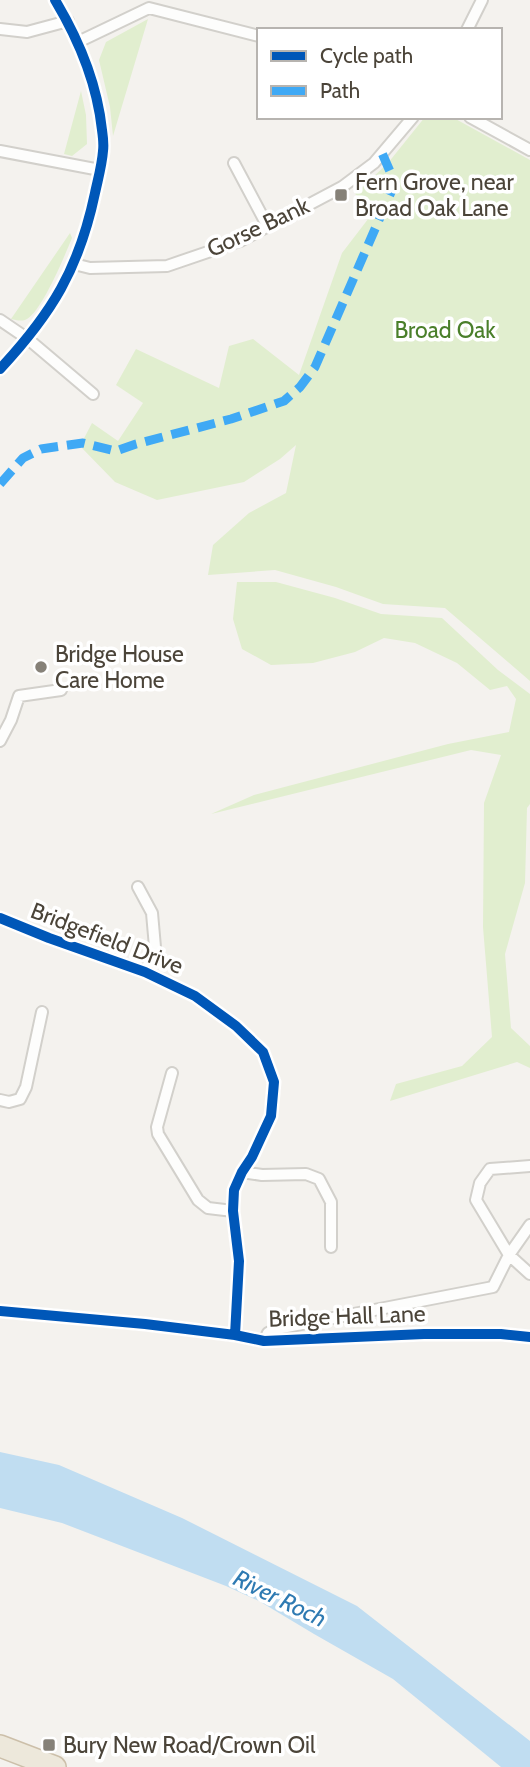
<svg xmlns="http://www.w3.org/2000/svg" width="530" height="1767" font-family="Cabin,sans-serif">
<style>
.green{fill:#e1eecf}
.water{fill:#c0ddf1}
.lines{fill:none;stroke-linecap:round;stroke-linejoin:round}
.street-casing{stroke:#d2d0cb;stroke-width:14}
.highway-casing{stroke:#ccbfa9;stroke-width:24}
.street{stroke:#fdfdfc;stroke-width:10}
.highway{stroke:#ede8db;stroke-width:21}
.quiet{stroke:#3fa9f5;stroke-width:9;stroke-dasharray:18 9;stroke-linecap:butt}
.cycleway-casing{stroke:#fff;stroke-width:15}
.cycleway{stroke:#0057b8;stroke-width:10}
.poi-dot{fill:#868178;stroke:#fff;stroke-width:2.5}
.labels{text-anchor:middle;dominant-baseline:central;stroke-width:7;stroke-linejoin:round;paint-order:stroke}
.poi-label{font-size:23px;fill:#4b4439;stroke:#fff;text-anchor:start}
.street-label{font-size:23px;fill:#4b4439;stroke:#fff}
.park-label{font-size:23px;fill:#4a7f2a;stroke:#fff}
.water-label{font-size:24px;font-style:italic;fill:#2e7ab2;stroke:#fff}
</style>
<rect width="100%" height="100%" fill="#f4f2ee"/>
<!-- green -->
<path class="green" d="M 148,19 L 113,136 L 110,107 L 99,60 L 106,42 Z
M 81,91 L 86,115 L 87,144 L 72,156 L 64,154 Z
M 425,117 L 452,117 L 530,160 L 530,681 L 445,608 L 383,604 L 336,587 L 275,570 L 208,575 L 213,545 L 249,513 L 286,493 L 296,445 L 280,459 L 244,482 L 157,500 L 115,482 L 80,446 L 92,423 L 118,441 L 143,403 L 116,385 L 136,349 L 219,388 L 229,346 L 253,339 L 299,375 L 342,253 L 375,210 L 355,194 L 388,163 Z
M 70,233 L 72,238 C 65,255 42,311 27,319 C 22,322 16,320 11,319 Z
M 237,582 L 276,582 L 335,598 L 381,614 L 442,618 L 498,670 L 530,694 L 530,804 L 527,808 L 525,883 L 505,954 L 511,1028 L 530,1046 L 530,1068 L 517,1062 L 390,1101 L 396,1084 L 462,1066 L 492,1037 L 483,927 L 484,803 L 501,755 L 471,750 L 211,814 L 254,795 L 448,744 L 509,732 L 516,699 L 507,686 L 490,690 L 457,663 L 415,643 L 384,638 L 355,652 L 313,663 L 271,665 L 242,649 L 233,619 Z"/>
<!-- water -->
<path class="water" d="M 0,1452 L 59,1465 L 182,1518 L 357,1606 L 530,1741 L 530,1767 L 501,1767 L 393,1679 L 314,1634 L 259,1601 L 226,1586 L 62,1523 L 0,1508 Z"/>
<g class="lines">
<defs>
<path id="street" d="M 0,29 L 27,32 L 68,21
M 467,30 L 482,0
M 78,42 L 149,8 L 259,36
M 470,117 L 530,150
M 0,151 L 100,170
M 234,163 L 268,227
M 74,264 L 90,268 L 167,266 L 240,241 L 342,187 L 374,163 L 413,117
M 0,320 L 28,339 L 93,394
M 0,369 C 52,313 79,269 95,193 C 98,179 102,165 103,151 C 104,144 103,137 102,130 C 97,83 79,40 55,0
M 0,741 L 11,720 L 19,696 L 61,690
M 138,887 L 152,913 L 155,947 L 145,972
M 0,918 L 49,938 L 145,972 L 195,996 L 236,1026 L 263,1052 L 274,1082 L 271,1116 L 252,1157 L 242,1172 L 234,1190 L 233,1211 L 239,1261 L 235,1335
M 172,1073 L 157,1127 L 158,1134 L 198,1200 L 208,1208 L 233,1211
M 0,1100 L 9,1102 L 20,1099 L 26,1087 L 42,1012
M 530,1166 L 490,1169 L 480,1183 L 476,1200 L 509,1255 L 530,1274
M 242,1172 L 262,1175 L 306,1174 L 319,1179 L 331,1202 L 331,1247
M 0,1311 L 145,1324 L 235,1335 L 264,1341 L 424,1334 L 501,1334 L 530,1337
M 264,1341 L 268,1333 L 276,1329 L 493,1287 L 509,1255 L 530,1225"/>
<path id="highway" d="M 0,1746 L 55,1767"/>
</defs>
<!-- street casing -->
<use href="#street" class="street-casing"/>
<!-- highway casing -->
<use href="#highway" class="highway-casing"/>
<!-- street -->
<use href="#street" class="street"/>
<!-- highway -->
<use href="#highway" class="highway"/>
<!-- quiet -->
<path class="quiet" d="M 0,484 L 23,458 L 41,449 L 83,443 L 116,451 L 136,444 L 231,419 L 284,401 L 300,387 L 315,367 L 395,183 L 382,153"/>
<defs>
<path id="cycleway" d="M 0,369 C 52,313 79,269 95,193 C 98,179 102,165 103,151 C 104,144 103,137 102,130 C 97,83 79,40 55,0
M 0,918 L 49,938 L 145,972 L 195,996 L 236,1026 L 263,1052 L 274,1082 L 271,1116 L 252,1157 L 242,1172 L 234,1190 L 233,1211 L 239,1261 L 235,1335
M 0,1311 L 145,1324 L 235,1335 L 264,1341 L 424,1334 L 501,1334 L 530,1337"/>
</defs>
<!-- cycleway casing -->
<use href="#cycleway" class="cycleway-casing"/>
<!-- cycleway -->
<use href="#cycleway" class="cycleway"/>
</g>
<!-- markers -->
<g class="poi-dot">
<rect x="334" y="188" width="14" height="14" rx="3.5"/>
<circle cx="41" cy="667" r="7"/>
<rect x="42" y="1738" width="14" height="14" rx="3.5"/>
</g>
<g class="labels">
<!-- poi labels -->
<g class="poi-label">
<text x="355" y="182">Fern Grove, near<tspan x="355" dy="26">Broad Oak Lane</tspan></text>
<text x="55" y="654">Bridge House<tspan x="55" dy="26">Care Home</tspan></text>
<text x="63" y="1745">Bury New Road/Crown Oil</text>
</g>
<!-- street labels -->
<g class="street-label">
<text transform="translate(258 227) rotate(-25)">Gorse Bank</text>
<text transform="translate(107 938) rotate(21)">Bridgefield Drive</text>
<text transform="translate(347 1316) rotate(-2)">Bridge Hall Lane</text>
</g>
<!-- park labels -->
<g class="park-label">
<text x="445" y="330">Broad Oak</text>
</g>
<!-- water labels -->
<g class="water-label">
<text transform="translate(280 1598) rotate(26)">River Roch</text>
</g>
</g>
<!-- legend -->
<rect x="257" y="28" width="245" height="91" fill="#ffffff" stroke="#b7b4b0" stroke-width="2"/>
<rect x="271" y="51" width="35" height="10" fill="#0057b8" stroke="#b7b4b0" stroke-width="2"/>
<text x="320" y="63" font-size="21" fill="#4b4439">Cycle path</text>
<rect x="271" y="86" width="35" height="10" fill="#3fa9f5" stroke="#b7b4b0" stroke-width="2"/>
<text x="320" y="98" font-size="21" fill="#4b4439">Path</text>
</svg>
